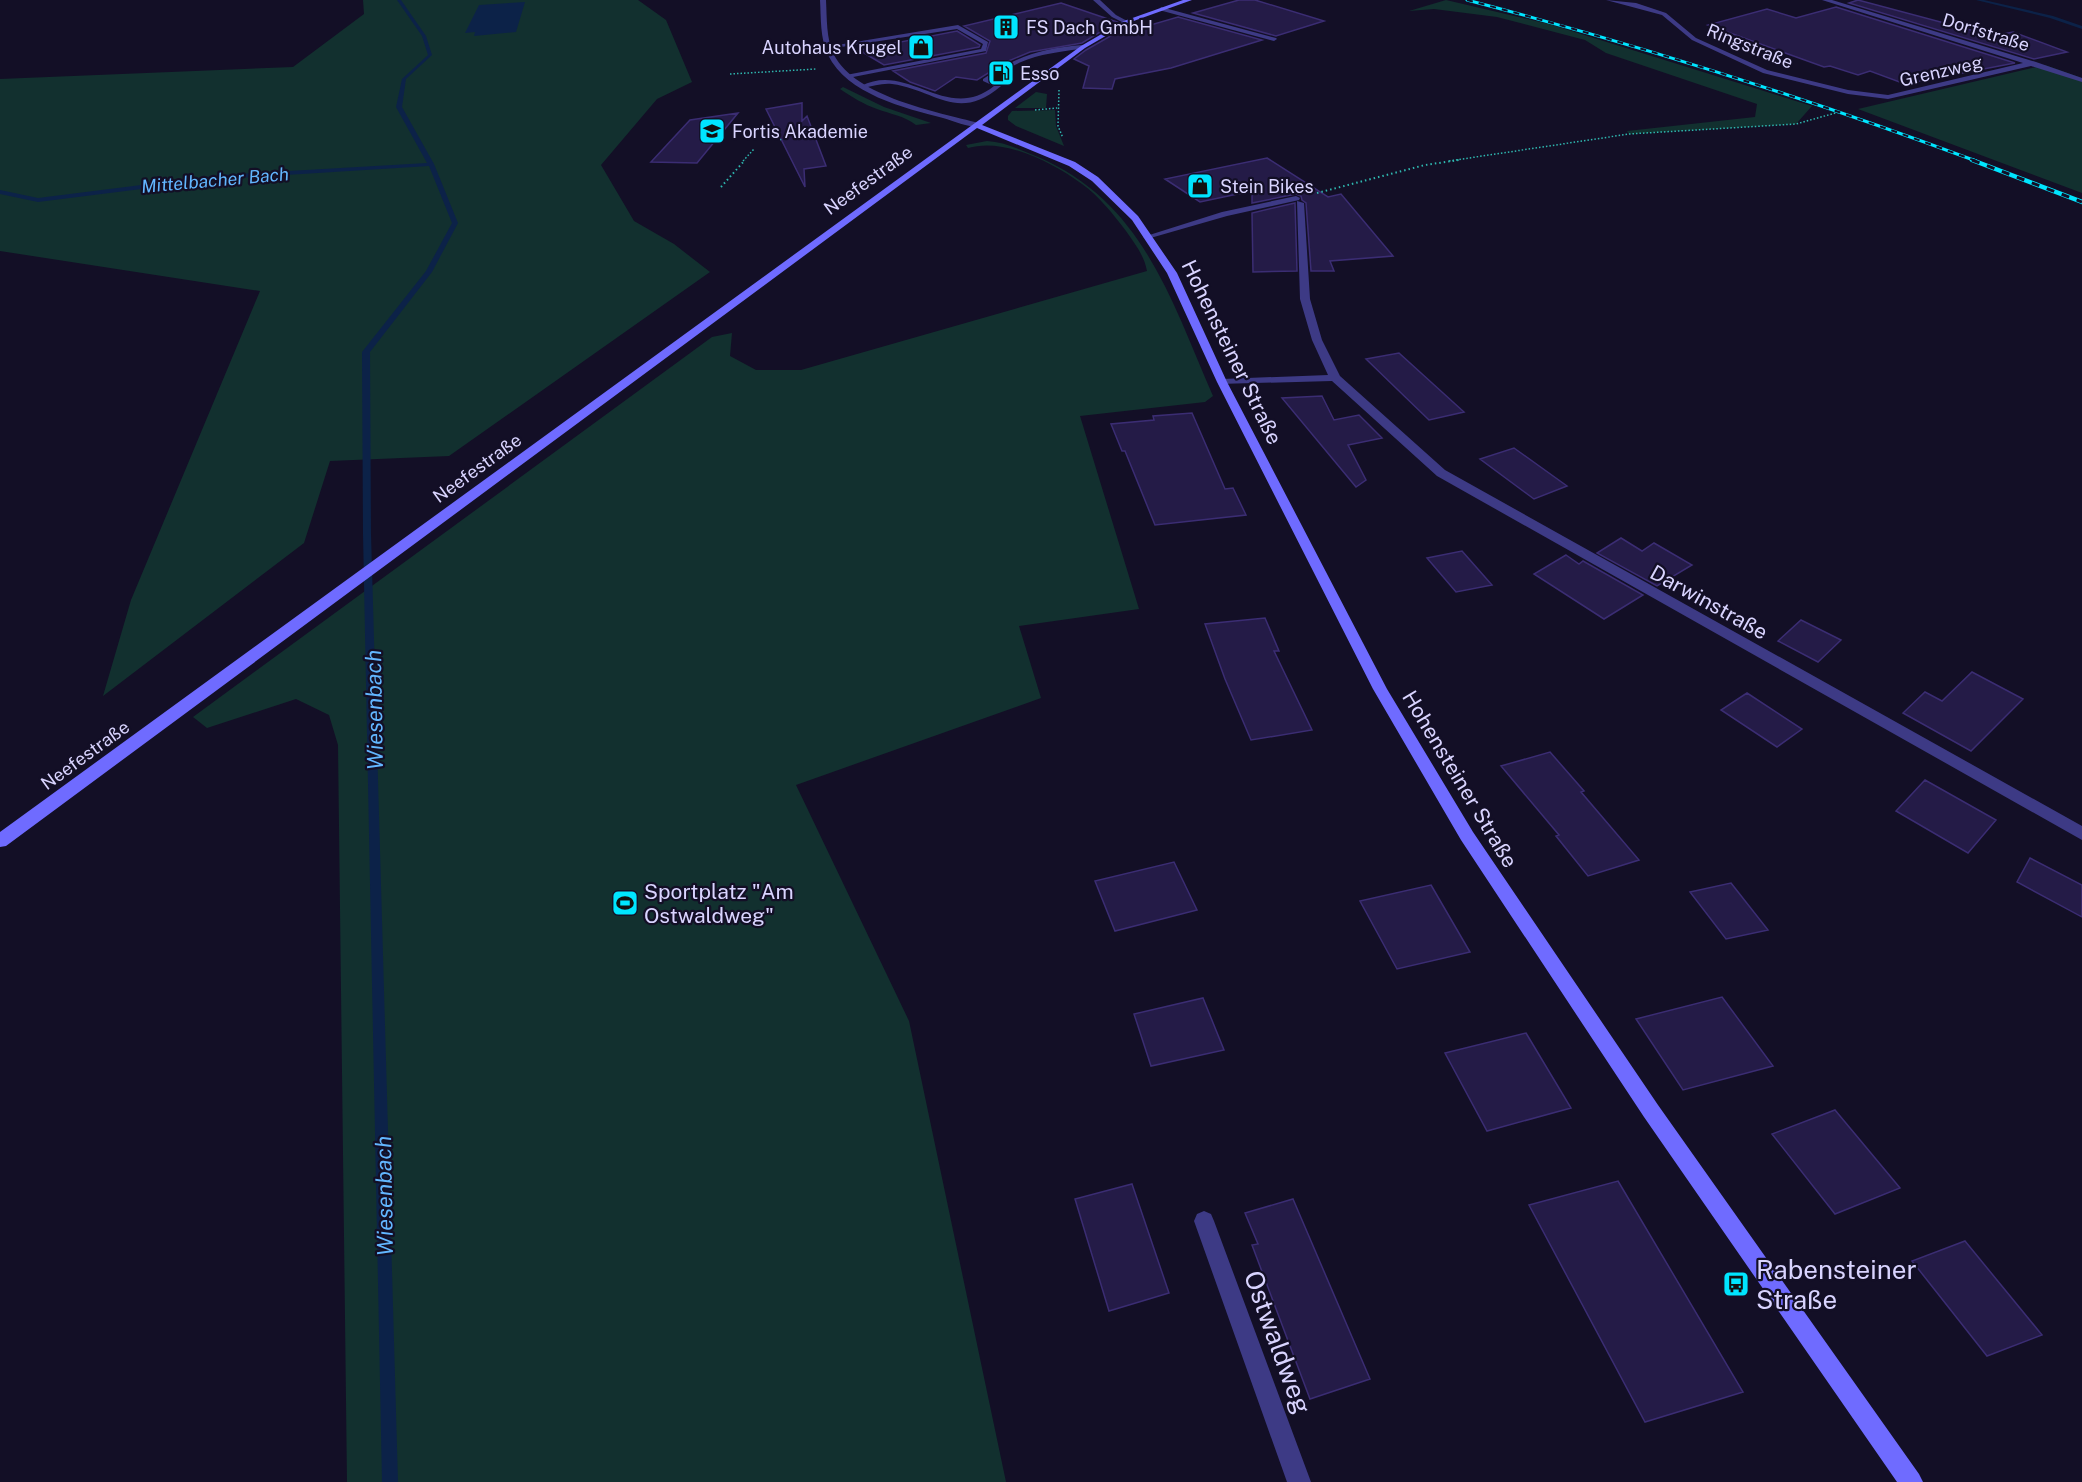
<svg xmlns="http://www.w3.org/2000/svg" width="2082" height="1482" font-family="'Public Sans',sans-serif">
<style>
.green{fill:#12302f}
.water{fill:#0c2248}
.lines{fill:none;stroke-linecap:round;stroke-linejoin:round}
.stream{fill:#0c2248;fill-rule:evenodd}
.building{fill:#241b47;stroke:#3b2d73;stroke-width:1.5}
.path-far1{stroke:#2fb8b0;stroke-width:1.5;stroke-dasharray:1.5 2;stroke-linecap:butt}
.path{stroke:#2fb8b0;stroke-width:2;stroke-dasharray:1.5 3;stroke-linecap:butt}
.service{fill:#3d3a85;fill-rule:evenodd}
.minor{fill:#3d3a85;fill-rule:evenodd}
.secondary{fill:#6f6bff;fill-rule:evenodd}
.rail-far1-casing{stroke:#00e5ff;stroke-width:3}
.rail-casing{stroke:#00e5ff;stroke-width:4.5}
.rail-far1{stroke:#130f26;stroke-width:2;stroke-dasharray:6;stroke-linecap:butt}
.rail{stroke:#130f26;stroke-width:3;stroke-dasharray:8;stroke-linecap:butt}
.labels{text-anchor:middle;dominant-baseline:central;stroke-width:4.5;stroke-linejoin:round;paint-order:stroke}
.far-poi-label{font-size:18px;fill:#d9d4ff;stroke:#130f26;text-anchor:start}
.far-street-label{font-size:18px;fill:#d9d4ff;stroke:#130f26}
.far-water-label{font-size:18px;font-style:italic;fill:#62b6ff;stroke:#130f26}
.street-label{font-size:21px;fill:#d9d4ff;stroke:#130f26}
.poi-label{font-size:21px;fill:#d9d4ff;stroke:#130f26;text-anchor:start}
.water-label{font-size:22px;font-style:italic;fill:#62b6ff;stroke:#130f26}
.near-poi-label{font-size:26px;fill:#d9d4ff;stroke:#130f26;text-anchor:start}
.near-street-label{font-size:26px;fill:#d9d4ff;stroke:#130f26}
</style>
<rect width="100%" height="100%" fill="#130f26"/>
<!-- green -->
<path class="green" d="M 363,0 L 638,0 L 666,20 L 692,82 L 657,99 L 601,165 L 634,221 L 674,244 L 710,272 L 449,456 L 330,461 L 304,543 L 103,696 L 131,600 L 260,291 L 0,251 L 0,79 L 293,67 L 364,14 Z
M 1446,0 L 1549,24 L 1812,106 L 1796,124 L 1629,134 L 1627,131 L 1755,117 L 1757,104 L 1606,53 L 1585,40 L 1497,17 L 1434,9 L 1409,11 Z
M 2045,65 L 2082,78 L 2082,193 L 1858,109 Z
M 843,87 L 884,107 L 931,123 L 916,125 C 905,116 890,114 877,109 C 863,104 852,97 840,89 Z
M 1036,92 L 1047,94 L 1046,108 L 1015,108 Z
M 1055,110 L 1056,126 L 1064,146 L 1016,126 L 1008,120 L 1008,116 L 1012,111 Z
M 987,141 C 1005,142 1021,150 1038,157 C 1143,202 1171,300 1213,396 L 1205,402 L 1080,416 L 1139,609 L 1019,626 L 1041,698 L 796,785 L 909,1021 L 1006,1482 L 347,1482 L 338,745 L 329,715 L 296,699 L 207,728 L 193,717 L 712,337 L 732,333 L 730,356 L 756,370 L 801,370 L 1147,271 C 1144,255 1135,244 1126,231 C 1113,214 1099,196 1082,184 C 1053,163 1004,137 968,148 L 966,145 Z"/>
<!-- water -->
<path class="water" d="M 525,2 L 516,32 L 474,36 L 475,32 L 465,33 L 479,5 Z"/>
<g class="lines">
<!-- stream -->
<path class="stream" d="M 397,0 L 401,0 L 426,36 L 432,55 L 406,79 L 402,107 L 434,164 L 458,223 L 432,272 L 370,352 L 371,534 L 398,1482 L 382,1482 L 363,534 L 362,352 L 426,271 L 452,223 L 429,166 L 221,179 L 38,202 L 0,194 L 0,190 L 38,198 L 221,175 L 427,163 L 396,107 L 402,79 L 428,55 L 422,36 Z
M 1976,0 L 1984,0 L 2053,16 L 2082,26 L 2082,29 L 2050,18 Z"/>
</g>
<!-- building -->
<path class="building" d="M 1239,0 L 1255,0 L 1324,21 L 1276,36 L 1193,13 Z
M 1858,0 L 1993,36 L 2013,32 L 2067,52 L 2034,59 L 1849,3 Z
M 1061,3 L 1117,22 L 1082,43 L 1030,52 L 1006,62 L 977,80 L 956,77 L 935,91 L 910,82 L 893,71 L 986,53 L 990,41 L 964,26 Z
M 1836,7 L 2015,63 L 1905,84 L 1870,71 L 1858,75 L 1830,66 L 1824,67 L 1708,25 L 1767,9 L 1796,18 Z
M 1178,17 L 1262,40 L 1171,68 L 1115,79 L 1112,89 L 1083,88 L 1089,66 L 1074,59 L 1086,50 L 1128,26 L 1137,29 Z
M 957,31 L 980,45 L 979,47 L 884,65 L 859,50 Z
M 802,103 L 802,121 L 807,116 L 826,166 L 804,169 L 805,187 L 766,109 Z
M 738,113 L 697,163 L 651,162 L 690,120 Z
M 1267,158 L 1328,197 L 1341,194 L 1393,256 L 1330,261 L 1334,271 L 1311,271 L 1306,203 L 1302,200 L 1301,196 L 1296,194 L 1252,203 L 1252,191 L 1200,202 L 1165,179 Z
M 1295,203 L 1297,271 L 1253,272 L 1252,213 Z
M 1399,353 L 1464,412 L 1429,420 L 1366,359 Z
M 1322,396 L 1334,420 L 1359,415 L 1382,438 L 1348,445 L 1366,480 L 1356,487 L 1282,398 Z
M 1192,413 L 1225,489 L 1233,488 L 1246,515 L 1155,525 L 1125,451 L 1122,451 L 1111,424 L 1154,420 L 1153,416 Z
M 1514,448 L 1567,486 L 1534,499 L 1480,459 Z
M 1621,538 L 1642,551 L 1654,543 L 1692,565 L 1657,586 L 1597,553 Z
M 1462,551 L 1492,585 L 1456,592 L 1427,558 Z
M 1566,555 L 1579,564 L 1583,561 L 1643,595 L 1604,619 L 1534,574 Z
M 1265,618 L 1279,651 L 1274,651 L 1312,730 L 1251,740 L 1225,679 L 1205,624 Z
M 1801,620 L 1841,640 L 1818,662 L 1778,641 Z
M 1972,672 L 2023,699 L 1971,751 L 1903,713 L 1925,692 L 1942,701 Z
M 1747,693 L 1802,729 L 1777,747 L 1721,710 Z
M 1550,752 L 1584,791 L 1581,792 L 1639,860 L 1588,876 L 1556,836 L 1559,835 L 1501,766 Z
M 1925,780 L 1996,820 L 1968,853 L 1896,811 Z
M 2030,858 L 2082,885 L 2082,917 L 2017,882 Z
M 1174,862 L 1197,910 L 1115,931 L 1095,881 Z
M 1731,883 L 1768,930 L 1726,939 L 1690,892 Z
M 1431,885 L 1470,952 L 1397,969 L 1360,901 Z
M 1722,997 L 1773,1066 L 1683,1090 L 1636,1019 Z
M 1203,998 L 1224,1050 L 1151,1066 L 1134,1014 Z
M 1526,1033 L 1571,1108 L 1487,1131 L 1445,1053 Z
M 1835,1110 L 1900,1188 L 1835,1214 L 1772,1134 Z
M 1618,1181 L 1743,1392 L 1645,1422 L 1529,1205 Z
M 1132,1184 L 1169,1293 L 1109,1311 L 1075,1199 Z
M 1293,1199 L 1370,1379 L 1310,1399 L 1252,1245 L 1258,1244 L 1245,1213 Z
M 1965,1241 L 2042,1335 L 1987,1356 L 1912,1261 Z"/>
<g class="lines">
<!-- path-far1 -->
<path class="path-far1" d="M 730,74 L 816,69
M 1059,90 L 1058,126 L 1063,138
M 1035,110 L 1057,108
M 767,128 L 781,140
M 743,161 L 754,149
M 1449,161 L 1629,134 L 1796,124 L 1839,112"/>
<!-- path -->
<path class="path" d="M 721,187 L 745,160
M 1317,193 L 1425,165 L 1459,160"/>
<!-- service -->
<path class="service" d="M 1161,7 L 1276,38 L 1277,39 L 1274,41 L 1159,10 Z
M 958,25 L 988,42 L 986,51 L 848,78 L 846,75 L 981,49 L 983,44 L 957,29 L 828,49 L 825,47 Z
M 1083,45 L 1085,48 C 1042,55 1028,54 990,80 L 1001,84 L 1001,86 C 957,123 936,90 892,84 C 882,83 873,86 864,88 L 861,86 C 908,61 947,124 994,86 L 983,81 L 983,79 C 1017,56 1042,48 1083,45 Z
M 1296,196 L 1300,198 L 1299,200 L 1227,216 L 1147,239 L 1143,237 L 1222,212 Z"/>
<!-- minor -->
<path class="minor" d="M 820,0 L 826,0 C 827,18 826,39 834,55 C 856,97 937,112 979,123 L 979,127 C 967,127 954,121 943,118 C 904,108 847,94 828,55 C 820,39 821,17 820,0 Z
M 1093,0 L 1100,0 L 1116,15 L 1129,22 L 1124,23 L 1112,17 Z
M 1606,0 L 1636,3 L 1666,13 L 1696,38 L 1767,70 L 1848,90 L 1888,95 L 2023,63 L 1822,0 L 1832,0 L 2036,62 L 2082,78 L 2082,82 L 2031,66 L 1888,99 L 1848,94 L 1763,73 L 1692,40 L 1662,15 Z
M 1297,201 L 1304,203 L 1310,299 L 1322,340 L 1340,376 L 1445,470 L 2082,826 L 2082,840 L 1437,476 L 1332,381 L 1218,384 L 1218,380 L 1222,379 L 1328,375 L 1312,340 L 1300,299 Z
M 1204,1211 L 1211,1214 L 1214,1221 L 1311,1482 L 1287,1482 L 1194,1221 L 1197,1214 Z"/>
<!-- secondary -->
<path class="secondary" d="M 1183,0 L 1192,0 L 1128,23 L 1085,48 L 982,125 L 1075,162 L 1098,177 L 1138,216 L 1177,273 L 1227,382 L 1387,689 L 1473,832 L 1658,1105 L 1919,1474 L 1923,1482 L 1897,1482 L 1644,1117 L 1461,840 L 1373,689 L 1217,382 L 1167,273 L 1132,220 L 1092,181 L 1069,166 L 977,128 L 6,846 L 0,847 L 0,832 L 1081,46 L 1124,21 Z"/>
<defs>
<path id="rail-far1" d="M 1467,0 C 1640,45 1809,99 1976,161"/>
<path id="rail" d="M 1972,160 L 2082,202"/>
</defs>
<!-- rail-far1 casing -->
<use href="#rail-far1" class="rail-far1-casing"/>
<!-- rail casing -->
<use href="#rail" class="rail-casing"/>
<!-- rail-far1 -->
<use href="#rail-far1" class="rail-far1"/>
<!-- rail -->
<use href="#rail" class="rail"/>
</g>
<!-- icons -->
<defs>
<symbol id="building-square" viewBox="-11 -11 22 22"><rect x="-9" y="-9" width="18" height="18" rx="4" fill="#00e5ff" stroke="#130f26"/><path d="M-4-6H4V6H1V3H-1V6H-4ZM-2.5-4.3h1.7v1.8h-1.7ZM.8-4.3h1.7v1.8H.8ZM-2.5-1h1.7V.8h-1.7ZM.8-1h1.7V.8H.8Z" fill="#111"/></symbol>
<symbol id="shop-square" viewBox="-11 -11 22 22"><rect x="-9" y="-9" width="18" height="18" rx="4" fill="#00e5ff" stroke="#130f26"/><path d="M-5-2.5h2.3a2.7 3.5 0 0 1 5.4 0H5L5.5 6h-11ZM-1.5-2.5h3a1.5 2.3 0 0 0-3 0Z" fill="#111"/></symbol>
<symbol id="fuel-square" viewBox="-11 -11 22 22"><rect x="-9" y="-9" width="18" height="18" rx="4" fill="#00e5ff" stroke="#130f26"/><path d="M-5.5-6h7V0h2V4h1.3V-2.5L3-4.5l.8-.8L6-3V5H2.5V1h-1V6h-7ZM-4.2-4.7v3.2H.2V-4.7Z" fill="#111"/></symbol>
<symbol id="school-square" viewBox="-11 -11 22 22"><rect x="-9" y="-9" width="18" height="18" rx="4" fill="#00e5ff" stroke="#130f26"/><path d="M0-5L7-2L0 1L-7-2ZM-4 1L0 2.5L4 1V4Q0 6-4 4Z" fill="#111"/></symbol>
<symbol id="stadium-square" viewBox="-11 -11 22 22"><rect x="-9" y="-9" width="18" height="18" rx="4" fill="#00e5ff" stroke="#130f26"/><path d="M0-5a6.5 5 0 1 0 0 10a6.5 5 0 1 0 0-10ZM-3.5-1.8h7v3.6h-7Z" fill="#111"/></symbol>
<symbol id="bus-square" viewBox="-11 -11 22 22"><rect x="-9" y="-9" width="18" height="18" rx="4" fill="#00e5ff" stroke="#130f26"/><path d="M-5-6H5V4H4V6H2V4H-2V6H-4V4H-5ZM-3.5-4V0h7V-4ZM-3.5 1.2v1.5H-2V1.2ZM2 1.2v1.5H3.5V1.2Z" fill="#111"/></symbol>
</defs>
<g fill-rule="evenodd">
<use href="#building-square" x="991" y="12" width="30" height="30"/>
<use href="#shop-square" x="906" y="32" width="30" height="30"/>
<use href="#fuel-square" x="986" y="58" width="30" height="30"/>
<use href="#school-square" x="697" y="116" width="30" height="30"/>
<use href="#shop-square" x="1185" y="171" width="30" height="30"/>
<use href="#stadium-square" x="610" y="888" width="30" height="30"/>
<use href="#bus-square" x="1721" y="1269" width="30" height="30"/>
</g>
<g class="labels">
<!-- far-poi labels -->
<g class="far-poi-label">
<text x="1026" y="27">FS Dach GmbH</text>
<text x="902" y="47" text-anchor="end">Autohaus Krugel</text>
<text x="1020" y="73">Esso</text>
<text x="732" y="131">Fortis Akademie</text>
<text x="1220" y="186">Stein Bikes</text>
</g>
<!-- far-street labels -->
<g class="far-street-label">
<text transform="translate(1986 32) rotate(17)">Dorfstraße</text>
<text transform="translate(1750 46) rotate(22)">Ringstraße</text>
<text transform="translate(1941 71) rotate(-13)">Grenzweg</text>
<text transform="translate(868 180) rotate(-36)">Neefestraße</text>
<text transform="translate(477 468) rotate(-36)">Neefestraße</text>
<text transform="translate(85 755) rotate(-36)">Neefestraße</text>
</g>
<!-- far-water labels -->
<g class="far-water-label">
<text transform="translate(215 180) rotate(-5)">Mittelbacher Bach</text>
</g>
<!-- street labels -->
<g class="street-label">
<text transform="translate(1232 352) rotate(64)">Hohensteiner Straße</text>
<text transform="translate(1709 602) rotate(29)">Darwinstraße</text>
<text transform="translate(1460 779) rotate(59)">Hohensteiner Straße</text>
</g>
<!-- poi labels -->
<g class="poi-label">
<text x="644" y="891">Sportplatz "Am<tspan x="644" dy="24">Ostwaldweg"</tspan></text>
</g>
<!-- water labels -->
<g class="water-label">
<text transform="translate(374 710) rotate(-91)">Wiesenbach</text>
<text transform="translate(384 1196) rotate(-91)">Wiesenbach</text>
</g>
<!-- near-poi labels -->
<g class="near-poi-label">
<text x="1756" y="1269">Rabensteiner<tspan x="1756" dy="30">Straße</tspan></text>
</g>
<!-- near-street labels -->
<g class="near-street-label">
<text transform="translate(1278 1342) rotate(70)">Ostwaldweg</text>
</g>
</g>
</svg>
